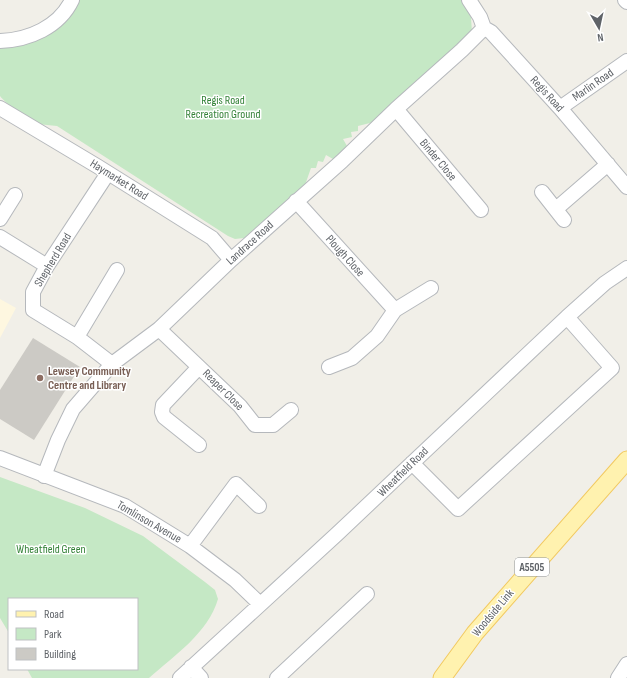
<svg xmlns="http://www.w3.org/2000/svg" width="627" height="678" font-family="'Sofia Sans Condensed',sans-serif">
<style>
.commercial{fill:#fef7e0}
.green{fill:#c5e8c5}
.building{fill:#cccac5}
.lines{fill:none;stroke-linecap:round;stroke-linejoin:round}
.minor-casing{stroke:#b5b8bc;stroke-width:16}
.major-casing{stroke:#f2c960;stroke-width:19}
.minor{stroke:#fff;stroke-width:14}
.major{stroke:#fff2af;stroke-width:17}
.education-dot{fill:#8d6e63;stroke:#fff;stroke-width:1.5}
.labels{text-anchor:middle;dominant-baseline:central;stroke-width:3;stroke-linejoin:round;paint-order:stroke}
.shield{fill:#fff;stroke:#8f9295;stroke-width:1}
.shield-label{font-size:11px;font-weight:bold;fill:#5f6368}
.street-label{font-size:12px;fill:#5f6368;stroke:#fff}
.park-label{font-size:12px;fill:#348238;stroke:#fff}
.education-label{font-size:12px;font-weight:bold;fill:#785e54;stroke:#fff;text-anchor:start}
</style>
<rect width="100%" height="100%" fill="#f1efe8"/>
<!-- commercial -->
<path class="commercial" d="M 0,299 L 16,308 L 0,338 Z"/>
<!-- green -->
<path class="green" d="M 76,0 L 461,0 L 471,17 L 472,33 L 380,118 L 370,123 L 358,126 L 358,131 L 351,132 L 352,137 L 343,139 L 347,146 L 333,159 L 326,155 L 323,162 L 318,161 L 316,168 L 311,168 L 305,185 L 244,238 L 235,239 L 228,236 L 57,126 C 51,125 43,125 38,124 C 29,121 5,103 0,96 L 0,49 L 8,46 Z
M 0,477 L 85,508 L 143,536 L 205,582 L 215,590 L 218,599 C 208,633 175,655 149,678 L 32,678 L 27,669 L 137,669 L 137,599 L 9,599 L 9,633 L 0,618 Z"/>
<!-- building -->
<path class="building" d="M 33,338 L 80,367 L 34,440 L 0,419 L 0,390 Z"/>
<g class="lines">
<defs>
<path id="minor" d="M 469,0 L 480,17 L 484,28 L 491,32 L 560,108 L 627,187
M 625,0 L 627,2
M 0,41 C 29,40 59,27 72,0
M 0,108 L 97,166 L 212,238 L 231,260
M 560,108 L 627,61
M 396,109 L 481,210
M 108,173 L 47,266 L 33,292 L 33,310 L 77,337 L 112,364
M 542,192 L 564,220
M 296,201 L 395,310
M 556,209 L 608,164
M 0,219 L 15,195
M 0,237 L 47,266
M 159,329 L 240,406 L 255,425 L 273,425 L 291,410
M 77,337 L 117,270
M 329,367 L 352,358 L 377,336 L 395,310 L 431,288
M 199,445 L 164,417 L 162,412 L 163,405 L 199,367
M 0,458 L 125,506 L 190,546 L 235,580 L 260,604
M 412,463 L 458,509 L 612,368 L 567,317
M 44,476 L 58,440 L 73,409 L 112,364 L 159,329 L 231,260 L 342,161 L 396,109 L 462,50 L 484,28
M 190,546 L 236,484 L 259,506
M 191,667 L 201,678
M 180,678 L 337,534 L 567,317 L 605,283 L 627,268
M 277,678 L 367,594
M 618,678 L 627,664"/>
<path id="major" d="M 442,678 L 475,633 L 627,460"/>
</defs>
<!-- minor casing -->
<use href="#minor" class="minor-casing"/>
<!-- major casing -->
<use href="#major" class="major-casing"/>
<!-- minor -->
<use href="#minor" class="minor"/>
<!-- major -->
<use href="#major" class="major"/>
</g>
<!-- markers -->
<circle class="education-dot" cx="40" cy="378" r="4"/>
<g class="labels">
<!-- shield labels -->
<rect class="shield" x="515" y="558" width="34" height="18" rx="3"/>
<g class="shield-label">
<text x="532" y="567">A5505</text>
</g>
<!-- street labels -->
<g class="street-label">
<text transform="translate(593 85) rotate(-35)">Marlin Road</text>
<text transform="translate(547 94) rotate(48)">Regis Road</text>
<text transform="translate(438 160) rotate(50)">Binder Close</text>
<text transform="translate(119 180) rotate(32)">Haymarket Road</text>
<text transform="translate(250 243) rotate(-42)">Landrace Road</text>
<text transform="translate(345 256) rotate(48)">Plough Close</text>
<text transform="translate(53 260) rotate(-59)">Shepherd Road</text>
<text transform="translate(223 390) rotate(45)">Reaper Close</text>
<text transform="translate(403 472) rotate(-44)">Wheatfield Road</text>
<text transform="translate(149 522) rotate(30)">Tomlinson Avenue</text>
<text transform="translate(493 613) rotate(-50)">Woodside Link</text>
</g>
<!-- park labels -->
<g class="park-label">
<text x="223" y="100">Regis Road<tspan x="223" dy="14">Recreation Ground</tspan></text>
<text x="51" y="549">Wheatfield Green</text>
</g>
<!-- education labels -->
<g class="education-label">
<text x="48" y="371">Lewsey Community<tspan x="48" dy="14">Centre and Library</tspan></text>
</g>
</g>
<!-- legend -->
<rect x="8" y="598" width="130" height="72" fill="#ffffff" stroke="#bfc1c3"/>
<rect x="16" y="611" width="20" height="6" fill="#fff2af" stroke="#bfc1c3"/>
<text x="44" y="618" font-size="12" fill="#5f6368">Road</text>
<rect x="16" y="628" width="20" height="12" fill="#c5e8c5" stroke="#bfc1c3"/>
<text x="44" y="638" font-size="12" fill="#5f6368">Park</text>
<rect x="16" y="648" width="20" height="12" fill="#cccac5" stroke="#bfc1c3"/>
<text x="44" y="658" font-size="12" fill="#5f6368">Building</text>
<!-- north arrow -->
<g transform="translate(599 28) rotate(171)" stroke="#ffffff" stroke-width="3" paint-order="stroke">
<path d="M0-3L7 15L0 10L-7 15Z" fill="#5f6368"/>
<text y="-6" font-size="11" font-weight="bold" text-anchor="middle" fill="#5f6368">N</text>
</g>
</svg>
